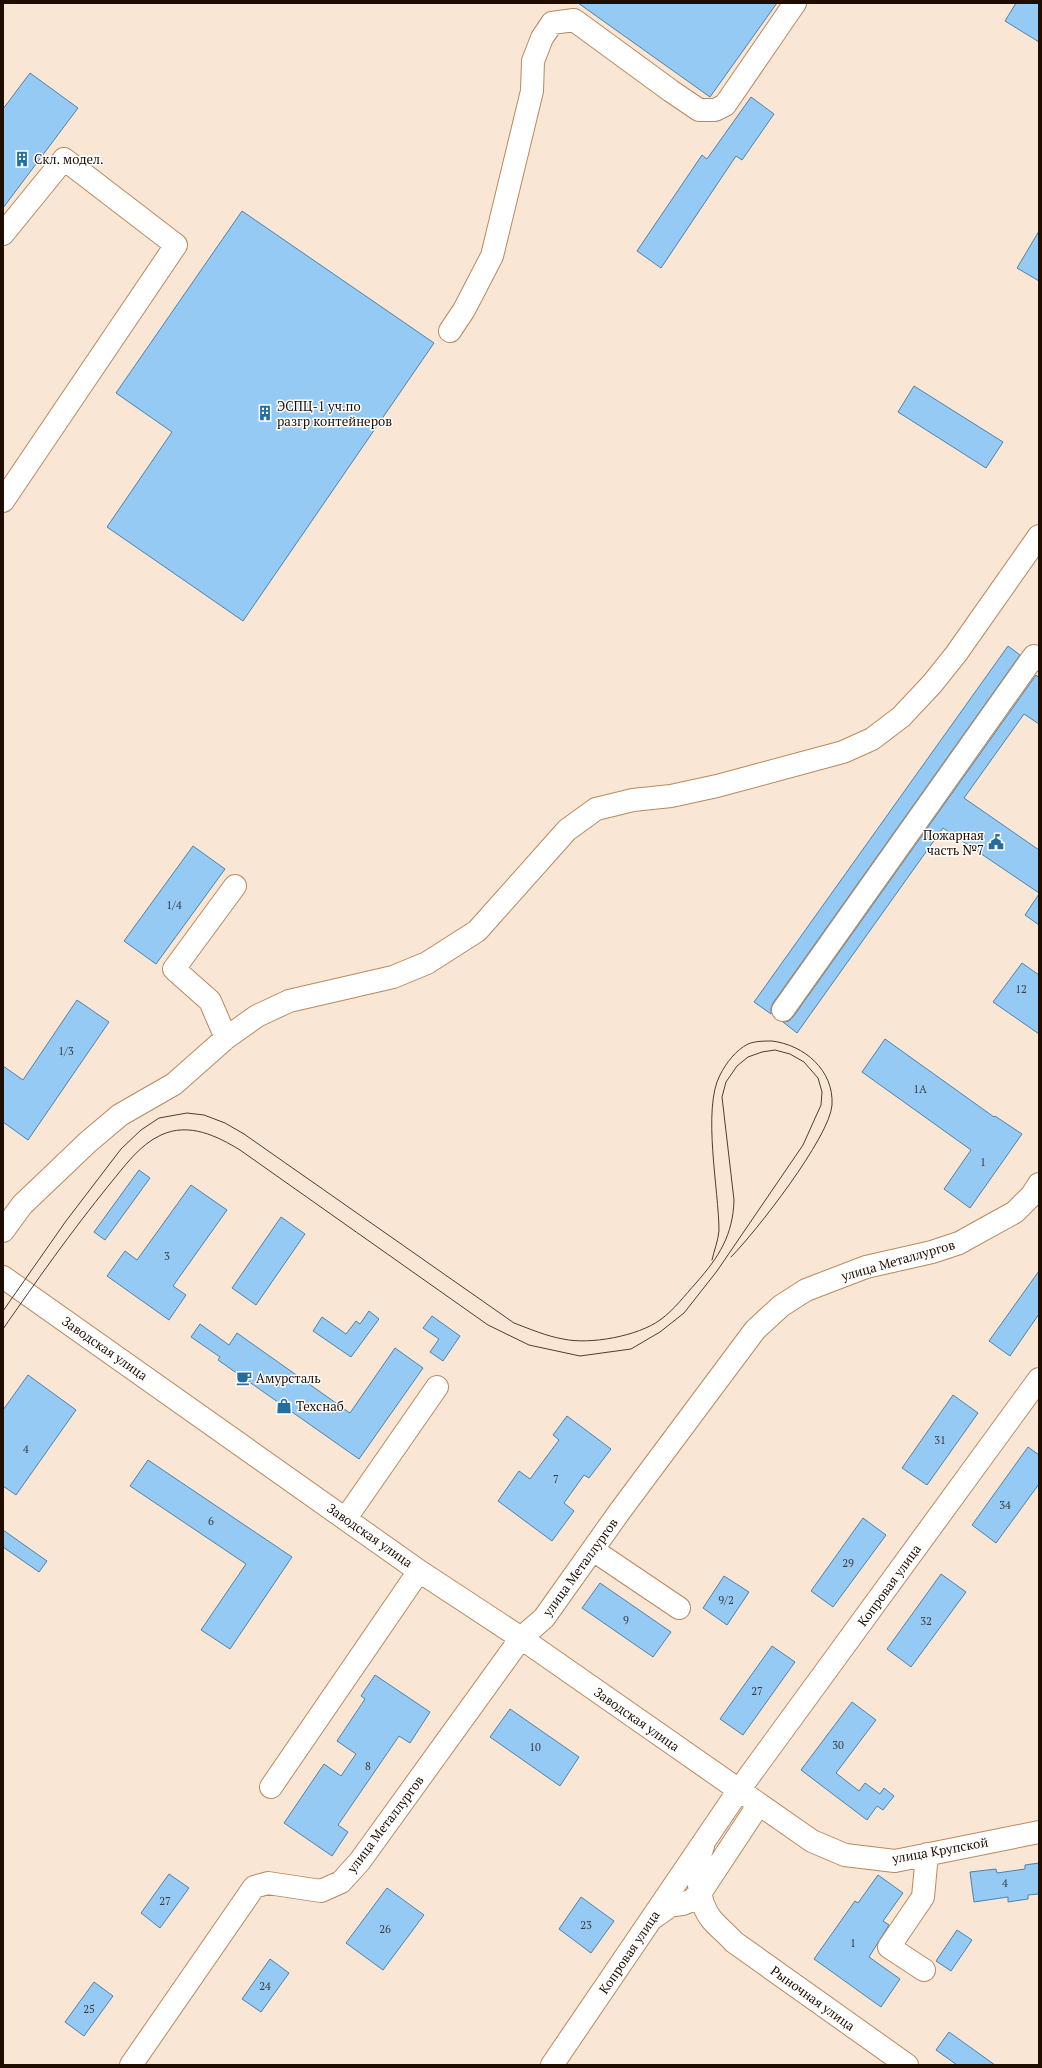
<svg xmlns="http://www.w3.org/2000/svg" width="1042" height="2068" font-family="'PT Serif',serif">
<style>
.building{fill:#95caf5;stroke:#4f82aa}
.lines{fill:none;stroke-linecap:round;stroke-linejoin:round}
.minor-casing{stroke:#b9895e;stroke-width:24}
.minor{stroke:#fff;stroke-width:22}
.tram{stroke:#4f3d2e;stroke-width:1}
.labels{text-anchor:middle;dominant-baseline:central;stroke-width:3;stroke-linejoin:round;paint-order:stroke}
.number-label{font-size:11px;fill:#3c3d3d}
.poi-label{font-size:13px;fill:#1f0e00;stroke:#fff;text-anchor:start}
.street-label{font-size:13px;fill:#1f0e00;stroke:#fff}
</style>
<rect width="100%" height="100%" fill="#fae6d4"/>
<!-- building -->
<path class="building" d="M 578,3 L 777,3 L 710,97 Z
M 1016,3 L 1039,3 L 1039,42 L 1005,21 Z
M 30,73 L 78,108 L 3,208 L 3,109 Z
M 751,97 L 774,114 L 742,160 L 736,156 L 661,268 L 637,251 L 702,155 L 707,159 Z
M 242,211 L 434,343 L 243,621 L 107,527 L 172,432 L 116,393 Z
M 1039,231 L 1039,281 L 1017,268 Z
M 914,386 L 1003,442 L 986,468 L 898,412 Z
M 1008,646 L 1020,655 L 773,1003 L 771,1008 L 771,1014 L 754,1002 Z
M 1036,675 L 1039,678 L 1039,724 L 1024,714 L 964,798 L 1039,850 L 1039,893 L 943,828 L 797,1033 L 783,1022 L 789,1021 L 793,1017 Z
M 193,846 L 225,869 L 156,964 L 124,941 Z
M 1039,894 L 1039,925 L 1025,915 Z
M 1022,963 L 1039,975 L 1039,1034 L 993,1002 Z
M 77,1000 L 109,1022 L 28,1140 L 3,1122 L 3,1066 L 23,1080 Z
M 885,1039 L 994,1117 L 995,1116 L 1022,1134 L 970,1208 L 944,1189 L 971,1150 L 862,1072 Z
M 139,1170 L 150,1178 L 105,1240 L 94,1232 Z
M 191,1185 L 227,1210 L 173,1286 L 186,1295 L 169,1320 L 107,1276 L 125,1251 L 137,1260 Z
M 281,1217 L 305,1234 L 256,1305 L 232,1288 Z
M 1039,1271 L 1039,1314 L 1010,1356 L 989,1341 Z
M 369,1311 L 379,1319 L 351,1357 L 313,1331 L 322,1317 L 346,1334 L 356,1321 L 360,1324 Z
M 432,1316 L 460,1336 L 443,1361 L 430,1352 L 439,1339 L 423,1328 Z
M 200,1324 L 229,1345 L 237,1333 L 350,1413 L 395,1348 L 423,1368 L 359,1459 L 218,1360 L 220,1357 L 191,1337 Z
M 28,1375 L 76,1410 L 16,1495 L 3,1486 L 3,1410 Z
M 953,1395 L 978,1413 L 927,1485 L 902,1468 Z
M 567,1416 L 611,1449 L 589,1478 L 584,1475 L 564,1503 L 574,1511 L 552,1541 L 498,1501 L 519,1471 L 530,1479 L 559,1440 L 553,1435 Z
M 1028,1447 L 1039,1455 L 1039,1484 L 996,1543 L 972,1525 Z
M 148,1460 L 292,1557 L 230,1649 L 201,1630 L 246,1564 L 130,1486 Z
M 863,1518 L 886,1535 L 833,1607 L 811,1591 Z
M 3,1530 L 47,1561 L 39,1572 L 3,1547 Z
M 941,1574 L 966,1592 L 911,1667 L 887,1649 Z
M 724,1576 L 749,1592 L 727,1625 L 703,1608 Z
M 600,1583 L 671,1632 L 653,1657 L 582,1608 Z
M 772,1646 L 795,1662 L 743,1735 L 720,1719 Z
M 375,1675 L 430,1712 L 410,1743 L 399,1736 L 338,1825 L 348,1832 L 332,1856 L 284,1823 L 324,1764 L 341,1776 L 356,1754 L 337,1741 L 365,1699 L 361,1696 Z
M 852,1702 L 876,1720 L 836,1773 L 859,1791 L 865,1783 L 880,1794 L 884,1788 L 894,1796 L 883,1810 L 877,1806 L 867,1820 L 801,1770 Z
M 510,1709 L 579,1757 L 560,1786 L 490,1737 Z
M 1039,1863 L 1039,1894 L 1028,1895 L 1028,1899 L 1008,1902 L 1008,1897 L 974,1902 L 970,1872 L 996,1869 L 997,1873 L 1025,1869 L 1025,1865 Z
M 169,1874 L 189,1888 L 160,1928 L 141,1913 Z
M 878,1875 L 903,1893 L 883,1921 L 889,1925 L 869,1957 L 900,1979 L 881,2007 L 814,1959 L 855,1901 L 858,1903 Z
M 387,1888 L 424,1915 L 383,1970 L 346,1943 Z
M 581,1897 L 614,1921 L 591,1953 L 559,1929 Z
M 957,1930 L 972,1940 L 951,1971 L 936,1961 Z
M 270,1959 L 289,1973 L 261,2012 L 242,1999 Z
M 94,1982 L 113,1996 L 84,2036 L 65,2022 Z
M 949,2032 L 995,2065 L 957,2065 L 936,2050 Z"/>
<g class="lines">
<defs>
<path id="minor" d="M 3,234 L 64,159 L 176,245 L 3,501
M 450,331 L 464,310 L 492,256 L 532,91 L 533,61 L 542,38 L 552,23 L 574,20 L 671,91 L 699,110 L 715,110 L 725,105 L 795,3
M 783,1010 L 1034,656 L 1039,660
M 226,1038 L 210,1001 L 174,969 L 235,886
M 3,1231 L 22,1205 L 88,1142 L 120,1115 L 174,1084 L 226,1038 L 257,1016 L 289,1001 L 393,977 L 427,963 L 477,931 L 567,830 L 596,809 L 633,800 L 671,796 L 717,786 L 843,752 L 872,739 L 901,717 L 932,684 L 956,654 L 1039,536
M 3,1277 L 419,1571 L 521,1638 L 812,1841 L 845,1855 L 895,1861 L 1039,1832
M 346,1518 L 437,1387
M 593,1550 L 679,1608
M 271,1787 L 419,1571
M 703,1846 C 695,1867 697,1902 712,1920 C 719,1928 727,1934 734,1942 L 907,2065
M 653,1918 L 670,1906 L 683,1904 L 692,1900 L 701,1892 L 759,1804
M 924,1970 L 889,1947 L 923,1897 L 927,1854
M 131,2065 L 254,1887 L 268,1883 L 321,1891 L 341,1882 L 360,1861 L 521,1638 L 544,1618 L 620,1511 L 755,1330 L 781,1306 L 806,1290 L 866,1267 L 932,1252 L 959,1243 L 1015,1212 L 1032,1195 L 1039,1184
M 552,2065 L 739,1790 L 1039,1379"/>
</defs>
<!-- minor casing -->
<use href="#minor" class="minor-casing"/>
<!-- minor -->
<use href="#minor" class="minor"/>
<!-- tram -->
<path class="tram" d="M 712,1260 C 714,1251 718,1241 719,1231 C 719,1191 702,1109 720,1075 C 726,1063 736,1050 748,1044 C 755,1041 765,1041 772,1041 C 804,1045 834,1070 832,1105 C 830,1137 755,1233 731,1257
M 3,1311 L 66,1221 L 121,1149 L 141,1130 L 159,1118 L 187,1113 L 204,1115 L 225,1123 L 244,1134 L 514,1323 C 530,1329 546,1336 563,1339 C 590,1345 638,1336 660,1320 C 674,1310 685,1295 696,1283 C 719,1257 733,1235 734,1200 L 722,1097 L 726,1082 L 737,1066 L 748,1057 L 762,1052 L 775,1050 L 790,1054 L 804,1062 L 818,1078 L 822,1092 L 821,1105 L 803,1145 L 717,1271 L 684,1313 L 660,1332 L 631,1349 L 580,1356 L 529,1345 L 488,1325 L 240,1150 C 217,1136 189,1122 161,1135 C 139,1145 124,1167 109,1185 C 71,1232 37,1280 3,1329"/>
</g>
<!-- icons -->
<defs>
<symbol id="building-bare" viewBox="-9 -9 18 18"><path d="M-4-6H4V6H1V3H-1V6H-4ZM-2.5-4.3h1.7v1.8h-1.7ZM.8-4.3h1.7v1.8H.8ZM-2.5-1h1.7V.8h-1.7ZM.8-1h1.7V.8H.8Z" fill="#236ea1" stroke="#fff" stroke-width="2.5" paint-order="stroke"/></symbol>
<symbol id="civic-bare" viewBox="-9 -9 18 18"><path d="M-.6-6.5H3V-4.5H.6V-3L4-1V1h2V6H-6V1h2V-1L-.6-3ZM-1.2 2.5V6h2.4V2.5Z" fill="#236ea1" stroke="#fff" stroke-width="2.5" paint-order="stroke"/></symbol>
<symbol id="cafe-bare" viewBox="-9 -9 18 18"><path d="M-5.5-4.5H6V0H3Q3 3.5 0 3.5H-2.5Q-5.5 3.5-5.5 0ZM3-3.2v2h1.7v-2ZM-6 4.5H4V6H-6Z" fill="#236ea1" stroke="#fff" stroke-width="2.5" paint-order="stroke"/></symbol>
<symbol id="shop-bare" viewBox="-9 -9 18 18"><path d="M-5-2.5h2.3a2.7 3.5 0 0 1 5.4 0H5L5.5 6h-11ZM-1.5-2.5h3a1.5 2.3 0 0 0-3 0Z" fill="#236ea1" stroke="#fff" stroke-width="2.5" paint-order="stroke"/></symbol>
</defs>
<g fill-rule="evenodd">
<use href="#building-bare" x="11" y="148" width="22" height="22"/>
<use href="#building-bare" x="254" y="402" width="22" height="22"/>
<use href="#civic-bare" x="985" y="831" width="22" height="22"/>
<use href="#cafe-bare" x="233" y="1367" width="22" height="22"/>
<use href="#shop-bare" x="273" y="1395" width="22" height="22"/>
</g>
<g class="labels">
<!-- number labels -->
<g class="number-label">
<text x="174" y="905">1/4</text>
<text x="1021" y="989">12</text>
<text x="66" y="1051">1/3</text>
<text x="920" y="1089">1А</text>
<text x="983" y="1162">1</text>
<text x="167" y="1256">3</text>
<text x="940" y="1440">31</text>
<text x="26" y="1449">4</text>
<text x="556" y="1479">7</text>
<text x="1005" y="1505">34</text>
<text x="211" y="1521">6</text>
<text x="848" y="1563">29</text>
<text x="726" y="1600">9/2</text>
<text x="626" y="1620">9</text>
<text x="926" y="1621">32</text>
<text x="757" y="1691">27</text>
<text x="838" y="1745">30</text>
<text x="535" y="1747">10</text>
<text x="368" y="1766">8</text>
<text x="1005" y="1883">4</text>
<text x="165" y="1901">27</text>
<text x="586" y="1925">23</text>
<text x="385" y="1929">26</text>
<text x="853" y="1943">1</text>
<text x="265" y="1986">24</text>
<text x="89" y="2009">25</text>
</g>
<!-- poi labels -->
<g class="poi-label">
<text x="34" y="159">Скл. модел.</text>
<text x="277" y="406">ЭСПЦ-1 уч.по<tspan x="277" dy="15">разгр контейнеров</tspan></text>
<text x="984" y="835" text-anchor="end">Пожарная<tspan x="984" dy="15">часть №7</tspan></text>
<text x="256" y="1378">Амурсталь</text>
<text x="296" y="1406">Техснаб</text>
</g>
<!-- street labels -->
<g class="street-label">
<text transform="translate(898 1260) rotate(-16)">улица Металлургов</text>
<text transform="translate(105 1348) rotate(35)">Заводская улица</text>
<text transform="translate(370 1535) rotate(35)">Заводская улица</text>
<text transform="translate(580 1567) rotate(-54)">улица Металлургов</text>
<text transform="translate(889 1585) rotate(-54)">Копровая улица</text>
<text transform="translate(637 1719) rotate(35)">Заводская улица</text>
<text transform="translate(385 1824) rotate(-53)">улица Металлургов</text>
<text transform="translate(940 1850) rotate(-10)">улица Крупской</text>
<text transform="translate(629 1952) rotate(-56)">Копровая улица</text>
<text transform="translate(813 1998) rotate(36)">Рыночная улица</text>
</g>
</g>
<!-- border -->
<rect width="1042" height="2068" fill="none" stroke="#1f0e00" stroke-width="8"/>
</svg>
